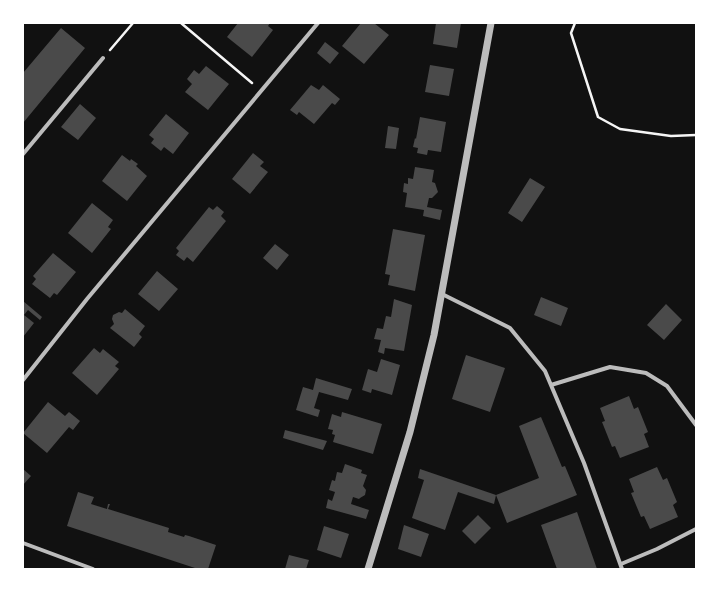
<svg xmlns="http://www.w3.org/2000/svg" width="719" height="592" font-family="'Public Sans',sans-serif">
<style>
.building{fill:#4a4a4a}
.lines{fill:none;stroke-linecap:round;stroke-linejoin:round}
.path{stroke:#f5f5f5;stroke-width:2.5}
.minor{stroke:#bcbcbc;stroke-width:4}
.tertiary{stroke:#bcbcbc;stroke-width:7}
</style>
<rect width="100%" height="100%" fill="#111"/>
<!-- building -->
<path class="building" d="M 238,23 L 270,23 L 268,26 L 273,30 L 252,57 L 227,37 Z
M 361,23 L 374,23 L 389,35 L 364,64 L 342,46 Z
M 436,23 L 461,23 L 457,48 L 433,44 Z
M 61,28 L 85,48 L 23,123 L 23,73 Z
M 325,42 L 339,53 L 330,64 L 317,53 Z
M 430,65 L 454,69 L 449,96 L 425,92 Z
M 206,66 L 229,84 L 208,110 L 185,92 L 192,84 L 187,79 L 194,70 L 199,74 Z
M 311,85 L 319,90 L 323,85 L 340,99 L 335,105 L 332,103 L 314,124 L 299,112 L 297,115 L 290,110 Z
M 80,104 L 96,118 L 78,140 L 61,127 Z
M 166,114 L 189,133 L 173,154 L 164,147 L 161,151 L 151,143 L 154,139 L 149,135 Z
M 420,117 L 446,122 L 441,152 L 428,150 L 427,155 L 417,153 L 418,148 L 413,147 L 415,138 L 416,139 Z
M 388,126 L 399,128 L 396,149 L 385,148 Z
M 253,153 L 264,162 L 260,166 L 268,172 L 250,194 L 232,179 Z
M 122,155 L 130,161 L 131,159 L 138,164 L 136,166 L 147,176 L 127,201 L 102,181 Z
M 415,167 L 434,170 L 432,182 L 435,183 L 438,192 L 432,198 L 429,198 L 427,207 L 442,210 L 440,220 L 423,216 L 424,210 L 405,207 L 407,193 L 403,192 L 404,183 L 408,184 L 408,178 L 413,179 Z
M 530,178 L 545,187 L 522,222 L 508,213 Z
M 92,203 L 113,220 L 108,227 L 111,229 L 92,253 L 68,233 Z
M 217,206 L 224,212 L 221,216 L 226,221 L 193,262 L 187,257 L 184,261 L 176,255 L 179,251 L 176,248 L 209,207 L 213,210 Z
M 393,229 L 425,235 L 415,291 L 388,285 L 390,275 L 385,274 Z
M 275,244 L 289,255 L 277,270 L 263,258 Z
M 53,253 L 76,272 L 57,295 L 54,293 L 50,298 L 32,284 L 36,279 L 33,276 Z
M 157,271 L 178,289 L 159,311 L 138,294 Z
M 541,297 L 568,308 L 561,326 L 534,315 Z
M 394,299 L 412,305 L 404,351 L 385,348 L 384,354 L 378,352 L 381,340 L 374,339 L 377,328 L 383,329 L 386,316 L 391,317 Z
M 23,301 L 42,317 L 40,320 L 28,310 L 24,315 L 34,323 L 23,337 Z
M 666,304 L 682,320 L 664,340 L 647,325 Z
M 125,309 L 145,326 L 139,334 L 142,337 L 134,347 L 110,328 L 114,324 L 112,319 L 113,315 L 119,312 L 122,313 Z
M 94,348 L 100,353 L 103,349 L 119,362 L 115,366 L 119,369 L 97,395 L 72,373 Z
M 466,355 L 505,368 L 490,412 L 452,399 Z
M 381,359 L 400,365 L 392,395 L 372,389 L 371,393 L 362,390 L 368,369 L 377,372 Z
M 316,378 L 352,389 L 348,400 L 319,392 L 314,408 L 320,410 L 318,417 L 296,410 L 303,387 L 313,390 Z
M 629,396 L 634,409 L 638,407 L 648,432 L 644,434 L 649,447 L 620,458 L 615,446 L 612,447 L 602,422 L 605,421 L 600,408 Z
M 48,402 L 65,416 L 69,412 L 80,421 L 73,430 L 69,427 L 47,453 L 23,433 Z
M 342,412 L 382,424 L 373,454 L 333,442 L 335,435 L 332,434 L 333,430 L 328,429 L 332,414 L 341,417 Z
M 541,417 L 562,467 L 565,466 L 577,495 L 507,523 L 496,495 L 539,478 L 519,426 Z
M 285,430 L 327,441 L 323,450 L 283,438 Z
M 345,464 L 362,470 L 361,473 L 367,475 L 363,486 L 366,490 L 365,495 L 360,498 L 359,499 L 353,497 L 351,504 L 369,510 L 366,519 L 326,508 L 328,499 L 332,501 L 335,492 L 329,490 L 332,480 L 335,481 L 337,472 L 342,473 Z
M 657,467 L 663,480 L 667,478 L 677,502 L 673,505 L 678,517 L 650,529 L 644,516 L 641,517 L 631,493 L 634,492 L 629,479 Z
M 23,469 L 31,476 L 23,485 Z
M 420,469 L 496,495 L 494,504 L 458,492 L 445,530 L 412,518 L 424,480 L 418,478 Z
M 78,492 L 94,497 L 91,504 L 107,509 L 108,504 L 110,504 L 108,509 L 169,528 L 168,532 L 184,537 L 185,535 L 189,536 L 216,545 L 208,569 L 198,569 L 67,526 Z
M 577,512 L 597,569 L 557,569 L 541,525 Z
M 478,515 L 491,528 L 475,544 L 462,531 Z
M 404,525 L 429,534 L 421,557 L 398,549 Z
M 324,526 L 349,534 L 341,558 L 317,550 Z
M 289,555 L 309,560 L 306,569 L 285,569 Z"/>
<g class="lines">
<!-- path -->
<path class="path" d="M 181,23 L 252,83
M 575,23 L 571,33 L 598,117 L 620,129 L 671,136 L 696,135
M 110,50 L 133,23"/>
<!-- minor -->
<path class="minor" d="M 23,154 L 103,58
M 442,294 L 510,328 L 545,371 L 584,463 L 622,569
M 23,380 L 87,299 L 318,23
M 551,385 L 610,367 L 646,373 L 667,386 L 696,425
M 23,543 L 93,569
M 621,564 L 657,549 L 696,529"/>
<!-- tertiary -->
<path class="tertiary" d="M 368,569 L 410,432 L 434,335 L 491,23"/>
</g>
<!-- border -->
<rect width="719" height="592" fill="none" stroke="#ffffff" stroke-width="48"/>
</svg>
